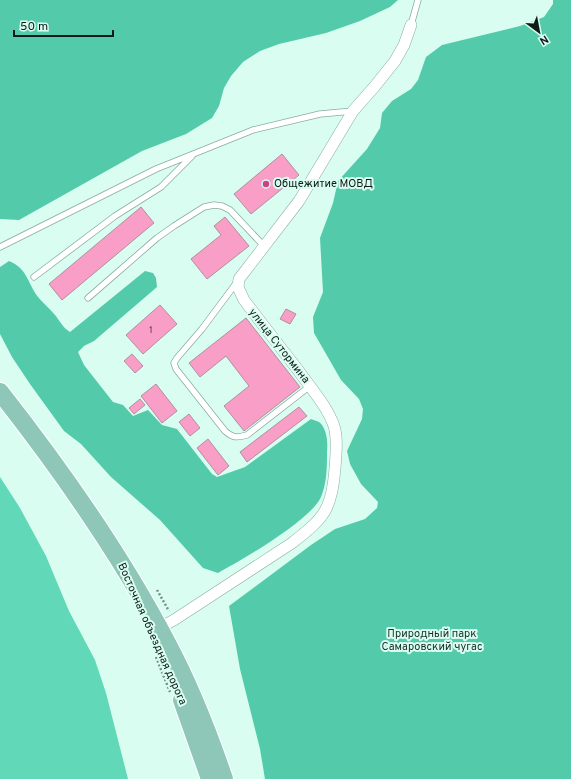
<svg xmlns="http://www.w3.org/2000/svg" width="571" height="779" font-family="Overpass,sans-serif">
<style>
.forest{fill:#53cbab}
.water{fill:#61d8b7}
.building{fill:#f99ec6;stroke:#af909c}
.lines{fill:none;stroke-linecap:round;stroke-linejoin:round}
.service-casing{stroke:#8aaca0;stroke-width:7}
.minor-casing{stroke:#8aaca0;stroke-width:12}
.primary-casing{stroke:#fff;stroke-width:20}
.path{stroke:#779088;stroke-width:2.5;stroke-dasharray:2 2;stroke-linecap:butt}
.service{stroke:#fff;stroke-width:5.5}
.minor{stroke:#fff;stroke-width:11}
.primary{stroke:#8ec7b8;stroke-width:18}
.poi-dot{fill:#c74286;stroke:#d9fdf1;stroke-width:1.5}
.labels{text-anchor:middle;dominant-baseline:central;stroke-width:4;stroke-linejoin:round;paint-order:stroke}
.number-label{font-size:9px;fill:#493c43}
.poi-label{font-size:11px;fill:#0e1b17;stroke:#d9fdf1;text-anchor:start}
.street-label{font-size:11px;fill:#0e1b17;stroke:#d9fdf1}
.park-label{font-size:11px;fill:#192e28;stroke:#d9fdf1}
</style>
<rect width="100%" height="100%" fill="#d9fdf1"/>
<!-- forest -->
<path class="forest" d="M 0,0 L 398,0 L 390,7 L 360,21 L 326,33 L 279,44 L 260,51 L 243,62 L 231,76 L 224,88 L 219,106 L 212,118 L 186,134 L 142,151 L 19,220 L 0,219 Z
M 553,0 L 571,0 L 571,779 L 265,779 L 260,749 L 240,669 L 229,606 L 311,545 L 335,529 L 365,519 L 377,508 L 378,502 L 361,484 L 350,464 L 347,451 L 362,419 L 363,409 L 359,399 L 341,380 L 314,333 L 313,317 L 323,292 L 320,238 L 333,203 L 338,181 L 367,149 L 380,128 L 382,113 L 392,101 L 411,89 L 418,80 L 426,57 L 442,45 L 520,26 L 544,17 L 553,4 Z
M 9,261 C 27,268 27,282 38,297 C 43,303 50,309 55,315 C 60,321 63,328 70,332 L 145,271 L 153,273 L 156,278 L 157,287 L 94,341 L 84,346 L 78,352 L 84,365 L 113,402 L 123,405 L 133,416 L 148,410 L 162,425 L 177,429 L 212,474 L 217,477 L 245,467 L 311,419 C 313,420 317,421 319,422 C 327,428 328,443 327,451 C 327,466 327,483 321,497 C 311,520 242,560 218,573 L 203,568 L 160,520 L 111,477 L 81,444 L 64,431 L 30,384 L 12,357 L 0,334 L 0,267 Z"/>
<!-- water -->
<path class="water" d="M 0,477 L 20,508 L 46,556 L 69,611 L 95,660 L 106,693 L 128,779 L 0,779 Z"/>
<!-- building -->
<path class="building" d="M 282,154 L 299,175 L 251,214 L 234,194 Z
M 141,207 L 154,223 L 62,300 L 49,284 Z
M 225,217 L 249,246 L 207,279 L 191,259 L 221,235 L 214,226 Z
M 160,305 L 177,324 L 143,354 L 126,335 Z
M 286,309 L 296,314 L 290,324 L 280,319 Z
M 246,318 L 300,387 L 244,431 L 224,406 L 249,386 L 226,356 L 200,377 L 189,363 Z
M 132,354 L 143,366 L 135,373 L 124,361 Z
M 156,384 L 177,411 L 162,423 L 141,396 Z
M 140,399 L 145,405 L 134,414 L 129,408 Z
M 299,407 L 307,416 L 247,462 L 240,452 Z
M 189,414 L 200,428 L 190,436 L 179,422 Z
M 208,439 L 229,466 L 218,475 L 197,448 Z"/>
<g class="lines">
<defs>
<path id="service" d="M 411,25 L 418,0
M 0,247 L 156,169 L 253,130 L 320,114 L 353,111
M 34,277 L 115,216 L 161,187 L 192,156
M 237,282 L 202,329 L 177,358 L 174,363 L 176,369 L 225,431 C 233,438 237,438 247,435 L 310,386
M 88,298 L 157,238 L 174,226 L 204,207 L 214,205 L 222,206 L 230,210 L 264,246"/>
<path id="minor" d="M 159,628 L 174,620 L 292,543 C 324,518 332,510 335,468 C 336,454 338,439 334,426 C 327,406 310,387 298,370 C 280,347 262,324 244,300 L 238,287 L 239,279 L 299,201 L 353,111 L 375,86 L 395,61 L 404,45 L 411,25"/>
<path id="primary" d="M 0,392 C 62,471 120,553 167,643 C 190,686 208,732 224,779
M 182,700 L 210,779"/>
</defs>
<!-- service casing -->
<use href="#service" class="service-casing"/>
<!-- minor casing -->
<use href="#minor" class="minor-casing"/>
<!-- primary casing -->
<use href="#primary" class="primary-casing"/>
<!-- path -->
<path class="path" d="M 157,590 L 169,611
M 156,657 L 170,692"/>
<!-- service -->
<use href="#service" class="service"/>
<!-- minor -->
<use href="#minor" class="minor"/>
<!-- primary -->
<use href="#primary" class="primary"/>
</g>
<!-- markers -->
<circle class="poi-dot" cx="266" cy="184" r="4"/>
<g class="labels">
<!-- number labels -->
<g class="number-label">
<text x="151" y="330">1</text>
</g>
<!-- poi labels -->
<g class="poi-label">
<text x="274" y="184">Общежитие МОВД</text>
</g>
<!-- street labels -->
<g class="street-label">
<text transform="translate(279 346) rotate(52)">улица Сутормина</text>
<text transform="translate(152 634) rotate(66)">Восточная объездная дорога</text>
</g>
<!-- park labels -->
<g class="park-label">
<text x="432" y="634">Природный парк<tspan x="432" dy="13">Самаровский чугас</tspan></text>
</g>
</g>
<!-- north arrow -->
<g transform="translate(539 32) rotate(148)" stroke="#d9fdf1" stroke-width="3" paint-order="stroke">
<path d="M0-3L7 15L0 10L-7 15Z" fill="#0e1b17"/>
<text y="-6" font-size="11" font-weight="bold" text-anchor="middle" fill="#0e1b17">N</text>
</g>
<!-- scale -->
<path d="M14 30v6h99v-6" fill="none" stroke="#0e1b17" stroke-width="2"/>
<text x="20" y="30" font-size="12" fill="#0e1b17" stroke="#d9fdf1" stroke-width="3" paint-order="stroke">50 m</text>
</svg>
